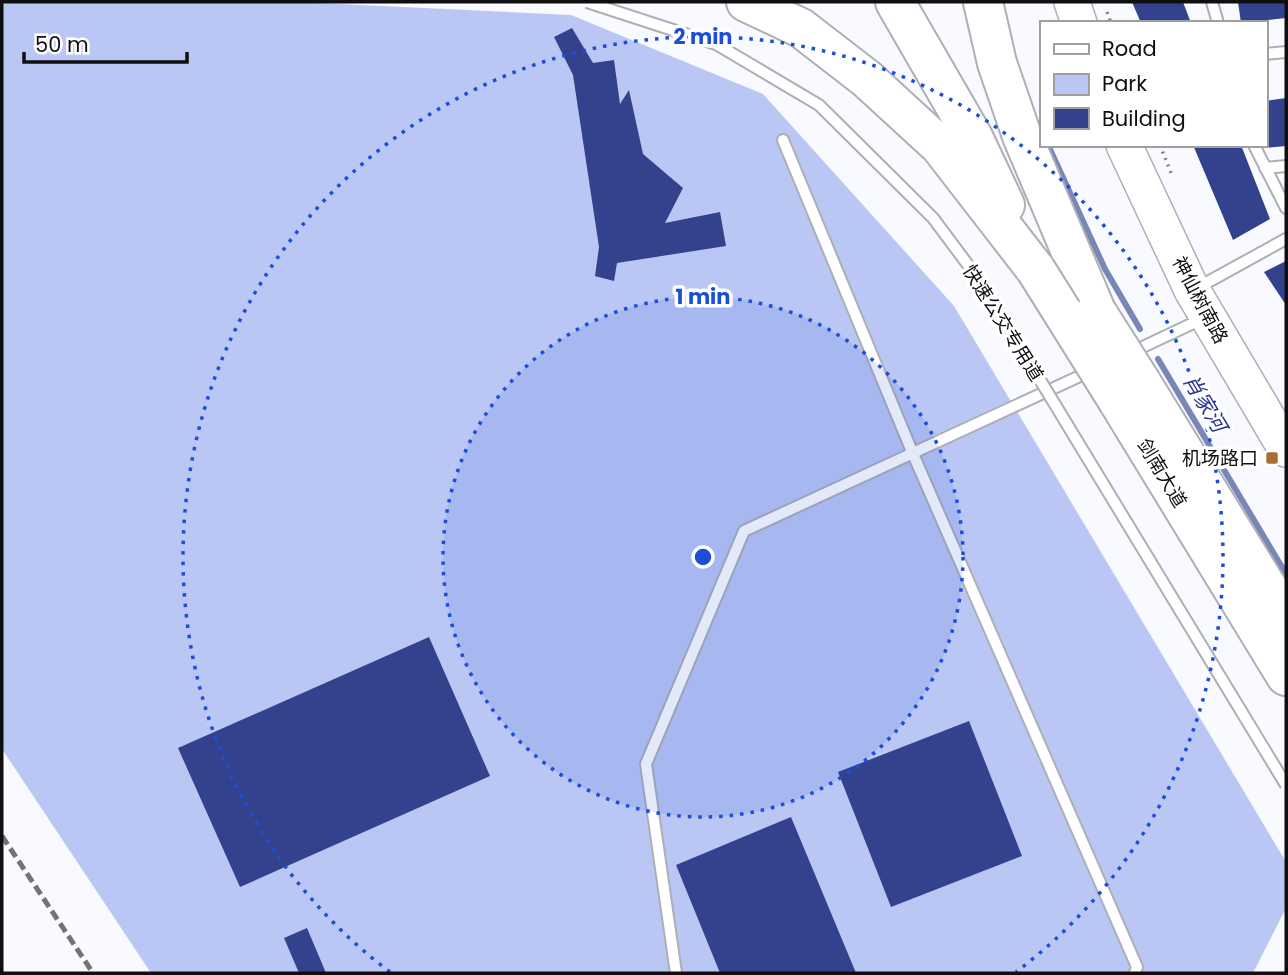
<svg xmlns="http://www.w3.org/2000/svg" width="1288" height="975" font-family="Poppins,'Noto Sans SC',sans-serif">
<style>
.green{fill:#bac7f4}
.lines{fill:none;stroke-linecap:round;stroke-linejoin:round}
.stream{stroke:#7987b7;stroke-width:6}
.building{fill:#34418c}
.lane-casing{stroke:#adafb5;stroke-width:14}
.primary-casing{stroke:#adafb5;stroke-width:38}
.highway-casing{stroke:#adafb5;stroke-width:42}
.path{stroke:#808185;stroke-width:3.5;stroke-dasharray:2 5;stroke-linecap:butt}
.lane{stroke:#fff;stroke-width:10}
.primary{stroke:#fff;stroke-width:35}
.highway{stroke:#fff;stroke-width:38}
.rail{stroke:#727376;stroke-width:5;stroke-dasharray:10 5;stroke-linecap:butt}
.lane-bridge-casing{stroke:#adafb5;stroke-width:14;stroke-linecap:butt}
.highway-bridge-casing{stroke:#adafb5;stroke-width:42;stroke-linecap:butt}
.lane-bridge{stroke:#fff;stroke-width:10}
.highway-bridge{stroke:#fff;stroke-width:38}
.ring{fill:none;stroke:#1d4ed8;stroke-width:3.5;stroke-dasharray:3.5 7}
.poi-dot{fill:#aa6d31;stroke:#fff;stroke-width:2.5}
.labels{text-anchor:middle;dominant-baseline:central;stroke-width:7;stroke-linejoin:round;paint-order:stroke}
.street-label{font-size:19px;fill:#0f0f11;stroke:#fff}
.poi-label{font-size:19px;fill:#0f0f11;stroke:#fff;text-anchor:end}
.water-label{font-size:21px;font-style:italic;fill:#293290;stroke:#fff}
.centre{fill:#1d4ed8;stroke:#fff;stroke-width:3.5}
.ring-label{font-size:21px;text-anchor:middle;font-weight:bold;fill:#1d4ed8;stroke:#fff;stroke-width:7;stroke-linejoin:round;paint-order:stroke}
</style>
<rect width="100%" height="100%" fill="#f8faff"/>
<!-- green -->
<path class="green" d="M 2,2 L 296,2 L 571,15 L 763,94 L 954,306 L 1286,862 L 1286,908 L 1253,973 L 151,973 L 2,749 Z"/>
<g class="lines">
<!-- stream -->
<path class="stream" d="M 1048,145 L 1105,269 L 1140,329
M 1158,359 L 1286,574"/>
</g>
<!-- building -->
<path class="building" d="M 1132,2 L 1183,2 L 1191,23 L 1141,23 Z
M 1238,2 L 1286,2 L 1286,18 L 1241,23 Z
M 572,28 L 593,63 L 614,60 L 620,104 L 629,90 L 643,154 L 683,188 L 665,223 L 720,212 L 726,246 L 617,263 L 614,281 L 595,276 L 599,247 L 573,75 L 554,37 Z
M 1286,98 L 1286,146 L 1265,148 L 1265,101 Z
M 1193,145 L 1241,145 L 1270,219 L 1233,240 Z
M 1286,261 L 1286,305 L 1264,272 Z
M 429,637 L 490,776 L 240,887 L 178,748 Z
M 969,721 L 1022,856 L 891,907 L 838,772 Z
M 791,817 L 856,973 L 720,973 L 676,865 Z
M 307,928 L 326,973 L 299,973 L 284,938 Z"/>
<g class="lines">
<defs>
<path id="lane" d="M 1212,2 L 1218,23
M 1265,54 L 1286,52
M 783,140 L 913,454 L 1137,967 L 1135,973
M 1254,145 L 1286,208
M 1265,168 L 1286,166
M 1197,288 L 1286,239
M 1130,353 L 1204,318
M 676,973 L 646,764 L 744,531 L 1093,370"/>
<path id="primary" d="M 1072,2 L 1079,23
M 1124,145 L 1192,290 L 1286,449"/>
<path id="highway" d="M 746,2 L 801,28 L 867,79 L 940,146 L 1036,270
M 895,2 L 973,137 L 1005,205
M 983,2 L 997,63 L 1022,136 L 1096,311
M 1141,382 L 1286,618
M 1118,401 L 1286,676"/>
</defs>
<!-- lane casing -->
<use href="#lane" class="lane-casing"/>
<!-- primary casing -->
<use href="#primary" class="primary-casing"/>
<!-- highway casing -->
<use href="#highway" class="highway-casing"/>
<!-- path -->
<path class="path" d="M 1107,12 L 1111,23
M 1160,145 L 1171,173"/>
<!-- lane -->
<use href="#lane" class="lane"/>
<!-- primary -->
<use href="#primary" class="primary"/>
<!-- highway -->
<use href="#highway" class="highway"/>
<!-- rail -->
<path class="rail" d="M 2,836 L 93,973"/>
<defs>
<path id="lane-bridge" d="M 587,2 L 716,44 L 819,105 L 933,218 L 980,281 L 1286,785"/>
<path id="highway-bridge" d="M 1036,270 L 1118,401
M 1096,311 L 1141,382"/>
</defs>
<!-- lane-bridge casing -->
<use href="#lane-bridge" class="lane-bridge-casing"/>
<!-- highway-bridge casing -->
<use href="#highway-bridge" class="highway-bridge-casing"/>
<!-- lane-bridge -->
<use href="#lane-bridge" class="lane-bridge"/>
<!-- highway-bridge -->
<use href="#highway-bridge" class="highway-bridge"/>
</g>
<!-- distance rings -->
<circle cx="703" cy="557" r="260" fill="#1d4ed8" fill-opacity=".12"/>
<g class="ring">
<circle cx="703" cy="557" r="260"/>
<path d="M390 972A520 520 0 1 1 1016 972"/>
</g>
<!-- markers -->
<rect class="poi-dot" x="1265" y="451" width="14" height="14" rx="3.5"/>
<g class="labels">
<!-- street labels -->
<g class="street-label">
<text transform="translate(1200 300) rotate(62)">神仙树南路</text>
<text transform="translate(1003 323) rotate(58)">快速公交专用道</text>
<text transform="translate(1162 473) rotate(59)">剑南大道</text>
</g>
<!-- poi labels -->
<g class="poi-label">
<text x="1258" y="458">机场路口</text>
</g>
<!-- water labels -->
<g class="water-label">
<text transform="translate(1205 403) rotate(59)">肖家河</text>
</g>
</g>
<circle cx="703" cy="557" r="10" class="centre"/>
<g class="ring-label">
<text x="703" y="44">2 min</text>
<text x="703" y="304">1 min</text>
</g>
<!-- border -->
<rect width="1288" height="975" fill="none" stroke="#0f0f11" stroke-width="7"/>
<!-- legend -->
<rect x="1040" y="21" width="228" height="126" fill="#ffffff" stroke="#9f9fa0" stroke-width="2"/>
<rect x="1054" y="44" width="35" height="10" fill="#ffffff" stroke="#9f9fa0" stroke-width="2"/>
<text x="1102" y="56" font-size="21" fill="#0f0f11">Road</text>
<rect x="1054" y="74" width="35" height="21" fill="#bac7f4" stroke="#9f9fa0" stroke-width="2"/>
<text x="1102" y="91" font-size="21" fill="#0f0f11">Park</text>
<rect x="1054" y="108" width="35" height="21" fill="#34418c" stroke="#9f9fa0" stroke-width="2"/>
<text x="1102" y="126" font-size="21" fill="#0f0f11">Building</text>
<!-- scale -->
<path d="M24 52v10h163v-10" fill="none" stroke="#0f0f11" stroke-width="3.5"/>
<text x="35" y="52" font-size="21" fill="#0f0f11" stroke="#ffffff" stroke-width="5" paint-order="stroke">50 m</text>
</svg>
